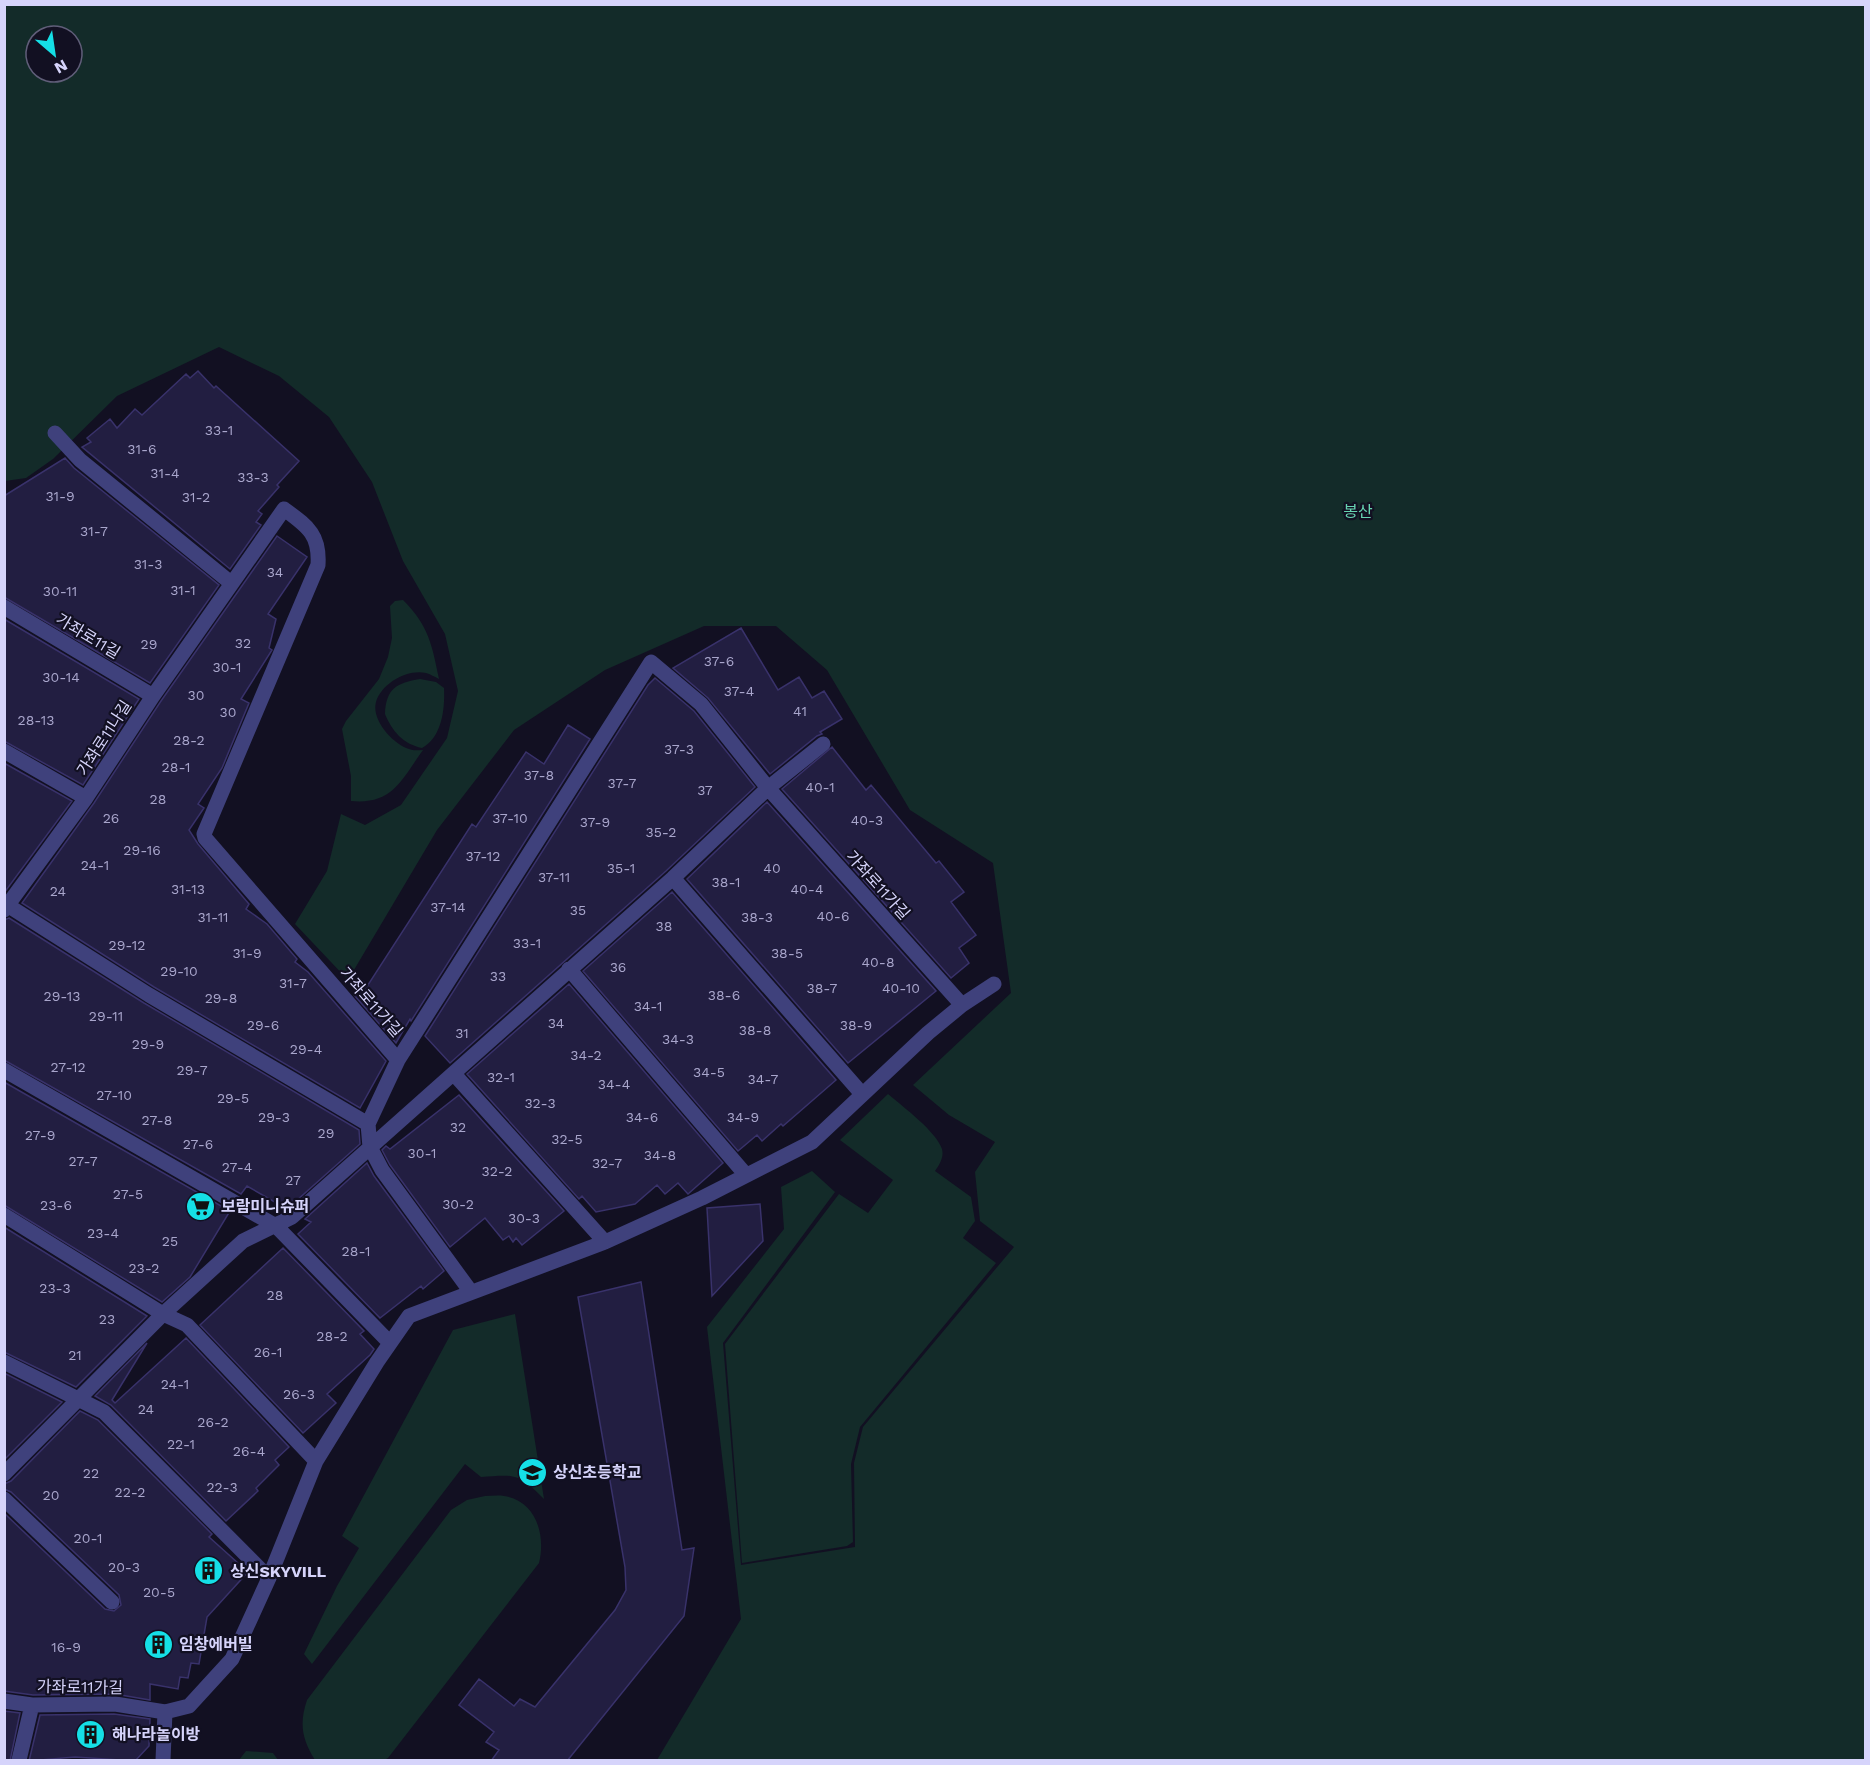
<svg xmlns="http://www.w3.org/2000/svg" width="1870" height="1765" font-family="'Work Sans','Noto Sans KR',sans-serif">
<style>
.green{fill:#132b29;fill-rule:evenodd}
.building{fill:#221e41;stroke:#39326b;stroke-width:1.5}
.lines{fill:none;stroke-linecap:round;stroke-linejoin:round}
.minor{stroke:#3f417c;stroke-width:15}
.labels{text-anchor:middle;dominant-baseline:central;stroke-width:4.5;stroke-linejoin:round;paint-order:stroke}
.number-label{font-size:14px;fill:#a9a6cc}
.park-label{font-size:16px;fill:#67d4b2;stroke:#121022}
.street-label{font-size:16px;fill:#d6d4fb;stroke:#121022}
.poi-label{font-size:16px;font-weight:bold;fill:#d6d4fb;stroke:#121022;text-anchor:start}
</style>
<rect width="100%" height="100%" fill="#121022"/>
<!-- green -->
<path class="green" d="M 5,5 L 1865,5 L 1865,1760 L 657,1760 L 741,1619 L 707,1327 L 784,1229 L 781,1187 L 812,1171 L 835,1192 L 723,1343 L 741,1565 L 855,1547 L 854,1463 L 863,1427 L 1014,1247 L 980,1221 L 975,1172 L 995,1142 L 949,1115 L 913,1085 L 1011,993 L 993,863 L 910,810 L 827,670 L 776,626 L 704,626 L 605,670 L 514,730 L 437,830 L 348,980 L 295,924 L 327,871 L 341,814 L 365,825 L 401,805 L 447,738 L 458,691 L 445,634 L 403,561 L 372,482 L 329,417 L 279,376 L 219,347 L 117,396 L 53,459 L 26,478 L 5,481 ZM 36,36 L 72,36 L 72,72 L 36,72 Z
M 403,600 C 429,626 432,645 439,679 C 435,677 430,674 426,673 C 407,669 382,683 376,702 C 371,720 393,744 409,749 C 413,751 419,750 423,750 C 402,779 393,805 351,801 L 351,776 L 342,729 L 346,721 L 379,679 L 388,657 L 392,638 L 390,606 L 395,601 Z
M 420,679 L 436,682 L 444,688 C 445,709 442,737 422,748 C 403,744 392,731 385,714 C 386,688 397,683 420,679 Z
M 888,1094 C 903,1107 936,1131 942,1149 C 944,1157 940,1164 935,1171 L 971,1197 L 975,1221 L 963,1238 L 996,1263 L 860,1427 L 851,1464 L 853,1542 L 847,1546 L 742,1563 L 725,1344 L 839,1194 L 868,1213 L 893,1180 L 840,1140 Z
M 515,1314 L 544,1499 C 519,1474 516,1474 481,1477 L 465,1464 L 312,1664 L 304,1654 L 337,1586 L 359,1548 L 342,1536 L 453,1330 Z
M 485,1496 C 491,1496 498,1495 504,1496 C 536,1501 546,1535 539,1563 L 388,1758 L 384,1760 L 315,1760 C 302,1739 299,1724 307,1700 L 451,1510 L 467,1500 Z
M 246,1751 L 273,1753 L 278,1760 L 239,1760 Z"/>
<!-- building -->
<path class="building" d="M 198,371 L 214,388 L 216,386 L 299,461 L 277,485 L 279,487 L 258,511 L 262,514 L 256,522 L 261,525 L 230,569 L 82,447 L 91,442 L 87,438 L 110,419 L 117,428 L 135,409 L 142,415 L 186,374 L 190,378 Z
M 65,458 L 74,468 L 219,585 L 150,683 L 4,597 L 4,496 Z
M 277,536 L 307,557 L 268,614 L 276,619 L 269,648 L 272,650 L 241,699 L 249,703 L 222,768 L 198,804 L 204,808 L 189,830 L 198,844 L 249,904 L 246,909 L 267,924 L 297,959 L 295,962 L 308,972 L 386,1061 L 360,1108 L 154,987 L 22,903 L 94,803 L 161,701 Z
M 4,619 L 139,699 L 83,785 L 4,741 Z
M 741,628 L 778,690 L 799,677 L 812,698 L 824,691 L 842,719 L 820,732 L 822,734 L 817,736 L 770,774 L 708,698 L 673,668 Z
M 655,678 L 694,711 L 755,787 L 666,871 L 450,1063 L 425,1036 L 648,685 Z
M 568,725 L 590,739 L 411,1021 L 410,1019 L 396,1043 L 354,995 L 363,981 L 368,985 L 472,824 L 476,827 L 526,752 L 544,764 Z
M 832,747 L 866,790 L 871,785 L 936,863 L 939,861 L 964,892 L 951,902 L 976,935 L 959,948 L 969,963 L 951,978 L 782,789 Z
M 4,763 L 72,801 L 4,893 Z
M 767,802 L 936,991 L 848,1063 L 687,879 Z
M 672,892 L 836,1080 L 783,1126 L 781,1124 L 762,1141 L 757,1135 L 738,1151 L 583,971 Z
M 9,918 L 144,1003 L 359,1130 L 360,1144 L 287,1209 L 247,1186 L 241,1194 L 4,1060 L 4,920 Z
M 569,984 L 723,1163 L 688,1194 L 678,1183 L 665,1194 L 657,1185 L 635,1204 L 596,1212 L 582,1196 L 579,1199 L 467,1074 Z
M 4,1082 L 230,1211 L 190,1277 L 162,1302 L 4,1205 Z
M 459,1095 L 564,1211 L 522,1245 L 516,1238 L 513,1242 L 509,1236 L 503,1240 L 485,1218 L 450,1247 L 390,1165 L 382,1150 L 386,1146 L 390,1149 Z
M 367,1163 L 374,1176 L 444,1271 L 423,1289 L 421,1286 L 380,1318 L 298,1234 L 311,1222 L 305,1219 Z
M 760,1204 L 763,1241 L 712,1296 L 707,1208 Z
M 4,1227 L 147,1316 L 76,1387 L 4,1352 Z
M 283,1248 L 364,1331 L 360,1334 L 374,1349 L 370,1355 L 327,1394 L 336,1403 L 303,1433 L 200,1325 Z
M 641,1282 L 682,1550 L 694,1548 L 684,1616 L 567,1761 L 491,1761 L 499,1750 L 486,1742 L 494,1732 L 459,1705 L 479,1679 L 514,1706 L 520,1699 L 535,1707 L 615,1610 L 626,1590 L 625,1567 L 578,1297 Z
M 186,1338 L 289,1447 L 275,1460 L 279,1465 L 256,1488 L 258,1491 L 226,1521 L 111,1405 L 95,1396 L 147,1343 L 112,1400 L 115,1403 Z
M 4,1373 L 62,1402 L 4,1460 Z
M 80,1411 L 98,1420 L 212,1534 L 209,1537 L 248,1572 L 207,1617 L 199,1664 L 191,1663 L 188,1678 L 180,1677 L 178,1689 L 150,1684 L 150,1700 L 115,1694 L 33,1695 L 4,1691 L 4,1513 L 105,1609 L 114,1611 L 121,1605 L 119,1595 L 11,1492 L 4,1489 L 4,1484 L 11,1481 Z
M 4,1711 L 20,1713 L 10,1761 L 4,1761 Z
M 114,1714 L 150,1719 L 149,1746 L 135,1761 L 75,1757 L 29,1761 L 40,1715 Z"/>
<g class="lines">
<!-- minor -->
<path class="minor" d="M 55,433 L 80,460 L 231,583
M 4,607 L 153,696
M 4,751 L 86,798
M 673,878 L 862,1094
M 4,903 L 149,995 L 368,1124
M 4,910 L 86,798 L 153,696 L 284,509 C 307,526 320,534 318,565 L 204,834 L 205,838 L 398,1060
M 569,969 L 746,1175
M 4,1070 L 276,1226 L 390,1343
M 454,1074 L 605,1242
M 4,1215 L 163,1314 L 187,1325 L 316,1461
M 471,1292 L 382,1170 L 370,1147 L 368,1124 L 398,1060 L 651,662 L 701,704 L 768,788 L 962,1005
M 4,1362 L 104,1412 L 269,1578
M 4,1474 L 163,1314 L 243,1241 L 292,1217 L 673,878 L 768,788 L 823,744
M 4,1499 L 112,1602
M 4,1701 L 32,1705 L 115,1704 L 165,1712 L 189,1706 L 232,1659 L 269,1578 L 316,1461 L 377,1362 L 409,1316 L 605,1242 L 702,1198 L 812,1142 L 928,1033 L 962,1005 L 994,984
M 19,1760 L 32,1705
M 163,1760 L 165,1712"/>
</g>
<!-- icons -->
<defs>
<symbol id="supermarket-disc" viewBox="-11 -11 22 22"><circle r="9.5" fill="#15dfe6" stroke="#121022"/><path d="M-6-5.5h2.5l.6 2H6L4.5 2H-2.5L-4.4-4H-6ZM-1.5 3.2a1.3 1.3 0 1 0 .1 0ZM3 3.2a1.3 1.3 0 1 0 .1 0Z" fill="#111"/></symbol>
<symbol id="school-disc" viewBox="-11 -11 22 22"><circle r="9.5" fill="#15dfe6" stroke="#121022"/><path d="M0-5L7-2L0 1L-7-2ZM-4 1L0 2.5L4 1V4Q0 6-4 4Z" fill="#111"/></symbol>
<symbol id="building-disc" viewBox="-11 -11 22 22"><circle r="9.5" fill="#15dfe6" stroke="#121022"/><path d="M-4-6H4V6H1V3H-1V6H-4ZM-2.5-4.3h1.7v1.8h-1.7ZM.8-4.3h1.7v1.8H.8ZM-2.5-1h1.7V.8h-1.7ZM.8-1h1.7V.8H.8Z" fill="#111"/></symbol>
</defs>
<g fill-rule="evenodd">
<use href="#supermarket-disc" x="184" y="1190" width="33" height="33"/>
<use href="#school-disc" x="516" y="1456" width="33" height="33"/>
<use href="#building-disc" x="192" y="1554" width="33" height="33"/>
<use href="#building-disc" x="142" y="1628" width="33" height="33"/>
<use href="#building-disc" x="74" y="1718" width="33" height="33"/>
</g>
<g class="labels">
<!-- number labels -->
<g class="number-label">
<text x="219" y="430">33-1</text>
<text x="142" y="449">31-6</text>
<text x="165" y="473">31-4</text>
<text x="253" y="477">33-3</text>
<text x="60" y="496">31-9</text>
<text x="196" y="497">31-2</text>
<text x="94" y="531">31-7</text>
<text x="148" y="564">31-3</text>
<text x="275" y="572">34</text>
<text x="183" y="590">31-1</text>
<text x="60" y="591">30-11</text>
<text x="243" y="643">32</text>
<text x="149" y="644">29</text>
<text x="719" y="661">37-6</text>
<text x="227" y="667">30-1</text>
<text x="61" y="677">30-14</text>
<text x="739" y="691">37-4</text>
<text x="196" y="695">30</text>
<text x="800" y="711">41</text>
<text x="228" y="712">30</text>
<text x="36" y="720">28-13</text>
<text x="189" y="740">28-2</text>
<text x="679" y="749">37-3</text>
<text x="176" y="767">28-1</text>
<text x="539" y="775">37-8</text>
<text x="622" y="783">37-7</text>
<text x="820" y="787">40-1</text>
<text x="705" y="790">37</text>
<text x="158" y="799">28</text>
<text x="111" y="818">26</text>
<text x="510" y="818">37-10</text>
<text x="867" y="820">40-3</text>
<text x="595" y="822">37-9</text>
<text x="661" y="832">35-2</text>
<text x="142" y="850">29-16</text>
<text x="483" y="856">37-12</text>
<text x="95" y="865">24-1</text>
<text x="621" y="868">35-1</text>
<text x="772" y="868">40</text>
<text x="554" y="877">37-11</text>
<text x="726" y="882">38-1</text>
<text x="188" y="889">31-13</text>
<text x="807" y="889">40-4</text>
<text x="58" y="891">24</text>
<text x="448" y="907">37-14</text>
<text x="578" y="910">35</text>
<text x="833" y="916">40-6</text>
<text x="213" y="917">31-11</text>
<text x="757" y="917">38-3</text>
<text x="664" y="926">38</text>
<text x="527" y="943">33-1</text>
<text x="127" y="945">29-12</text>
<text x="247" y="953">31-9</text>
<text x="787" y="953">38-5</text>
<text x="878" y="962">40-8</text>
<text x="618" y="967">36</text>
<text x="179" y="971">29-10</text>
<text x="498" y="976">33</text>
<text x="293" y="983">31-7</text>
<text x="822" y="988">38-7</text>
<text x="901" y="988">40-10</text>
<text x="724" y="995">38-6</text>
<text x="62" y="996">29-13</text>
<text x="221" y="998">29-8</text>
<text x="648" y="1006">34-1</text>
<text x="106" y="1016">29-11</text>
<text x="556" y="1023">34</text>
<text x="263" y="1025">29-6</text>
<text x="856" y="1025">38-9</text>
<text x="755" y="1030">38-8</text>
<text x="462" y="1033">31</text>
<text x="678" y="1039">34-3</text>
<text x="148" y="1044">29-9</text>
<text x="306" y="1049">29-4</text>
<text x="586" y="1055">34-2</text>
<text x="68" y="1067">27-12</text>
<text x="192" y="1070">29-7</text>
<text x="709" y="1072">34-5</text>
<text x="501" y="1077">32-1</text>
<text x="763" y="1079">34-7</text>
<text x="614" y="1084">34-4</text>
<text x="114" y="1095">27-10</text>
<text x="233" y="1098">29-5</text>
<text x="540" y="1103">32-3</text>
<text x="274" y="1117">29-3</text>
<text x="642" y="1117">34-6</text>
<text x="743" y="1117">34-9</text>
<text x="157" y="1120">27-8</text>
<text x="458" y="1127">32</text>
<text x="326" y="1133">29</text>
<text x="40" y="1135">27-9</text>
<text x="567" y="1139">32-5</text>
<text x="198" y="1144">27-6</text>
<text x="422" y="1153">30-1</text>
<text x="660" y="1155">34-8</text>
<text x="83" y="1161">27-7</text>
<text x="607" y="1163">32-7</text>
<text x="237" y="1167">27-4</text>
<text x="497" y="1171">32-2</text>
<text x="293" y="1180">27</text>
<text x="128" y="1194">27-5</text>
<text x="458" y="1204">30-2</text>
<text x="56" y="1205">23-6</text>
<text x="524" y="1218">30-3</text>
<text x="103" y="1233">23-4</text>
<text x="170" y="1241">25</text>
<text x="356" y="1251">28-1</text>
<text x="144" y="1268">23-2</text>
<text x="55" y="1288">23-3</text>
<text x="275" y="1295">28</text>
<text x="107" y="1319">23</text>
<text x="332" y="1336">28-2</text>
<text x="268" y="1352">26-1</text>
<text x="75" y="1355">21</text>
<text x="175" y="1384">24-1</text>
<text x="299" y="1394">26-3</text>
<text x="146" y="1409">24</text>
<text x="213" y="1422">26-2</text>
<text x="181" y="1444">22-1</text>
<text x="249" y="1451">26-4</text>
<text x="91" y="1473">22</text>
<text x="222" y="1487">22-3</text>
<text x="130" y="1492">22-2</text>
<text x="51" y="1495">20</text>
<text x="88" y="1538">20-1</text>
<text x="124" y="1567">20-3</text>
<text x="159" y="1592">20-5</text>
<text x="66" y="1647">16-9</text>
</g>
<!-- park labels -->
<g class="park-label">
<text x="1358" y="511">봉산</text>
</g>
<!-- street labels -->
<g class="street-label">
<text transform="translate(88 636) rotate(31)">가좌로11길</text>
<text transform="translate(104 738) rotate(-57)">가좌로11나길</text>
<text transform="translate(878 885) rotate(48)">가좌로11가길</text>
<text transform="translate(371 1002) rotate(49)">가좌로11가길</text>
<text transform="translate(80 1687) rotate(1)">가좌로11가길</text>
</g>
<!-- poi labels -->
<g class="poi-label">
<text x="221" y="1206">보람미니슈퍼</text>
<text x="553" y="1472">상신초등학교</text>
<text x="230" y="1571">상신SKYVILL</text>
<text x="179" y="1644">임창에버빌</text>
<text x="112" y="1734">해나라놀이방</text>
</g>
</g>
<!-- border -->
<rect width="1870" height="1765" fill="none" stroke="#d6d4fb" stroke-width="12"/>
<!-- north arrow -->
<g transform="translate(54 54) rotate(151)"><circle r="28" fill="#121022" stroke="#605e79" stroke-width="1.5"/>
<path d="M0-4.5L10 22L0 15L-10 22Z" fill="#15dfe6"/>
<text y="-9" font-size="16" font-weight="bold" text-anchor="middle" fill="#d6d4fb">N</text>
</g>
</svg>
